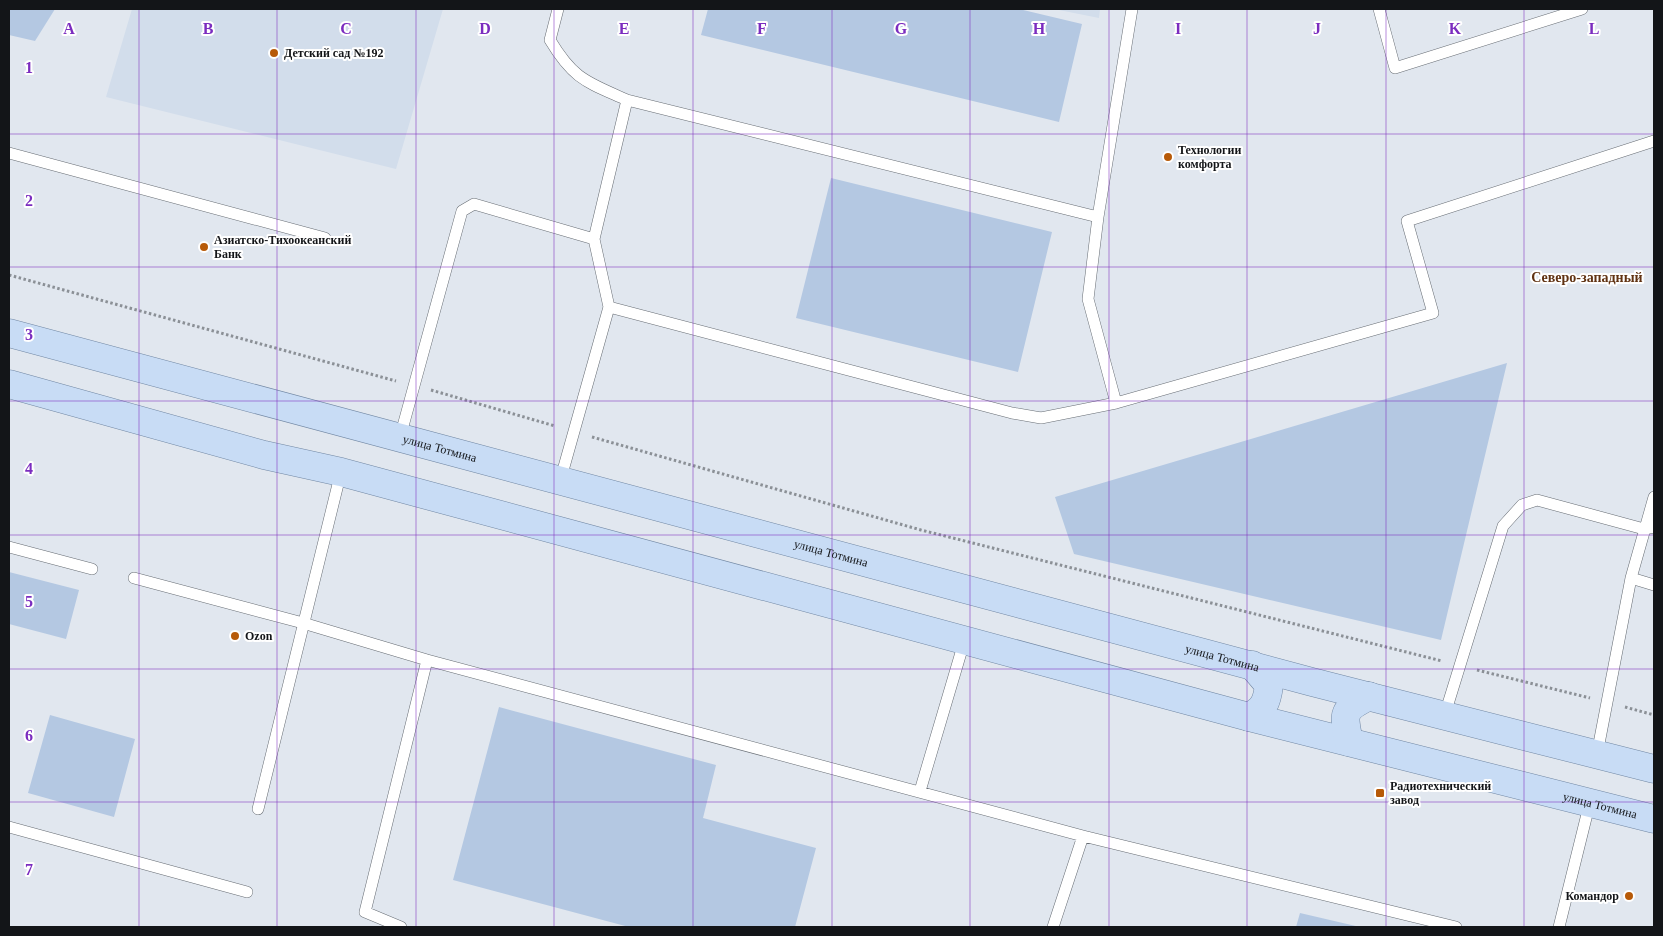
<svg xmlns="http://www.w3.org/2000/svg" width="1663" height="936" font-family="'Times New Roman',serif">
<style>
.built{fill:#d2ddeb}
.green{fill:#b4c8e2}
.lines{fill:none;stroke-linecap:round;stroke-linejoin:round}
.lane-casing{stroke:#676d74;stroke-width:12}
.primary-casing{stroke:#7187a3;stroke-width:29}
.path{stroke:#8b9096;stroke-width:3;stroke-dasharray:2.5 2.5;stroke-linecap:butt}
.lane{stroke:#fff;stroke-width:11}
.primary{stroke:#c8dcf5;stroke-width:28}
.grid{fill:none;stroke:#7b2cbf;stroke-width:1;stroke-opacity:0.55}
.poi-dot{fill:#b75a08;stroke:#fff;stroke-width:2}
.labels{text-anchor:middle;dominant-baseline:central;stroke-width:4;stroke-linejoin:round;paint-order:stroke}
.poi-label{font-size:12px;font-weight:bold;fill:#131518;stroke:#fff;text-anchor:start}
.street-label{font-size:12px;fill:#131518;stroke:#fff}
.neighbourhood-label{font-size:14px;font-weight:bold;fill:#603212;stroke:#fff}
.grid-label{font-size:16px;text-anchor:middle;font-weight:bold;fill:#7b2cbf;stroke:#fff;stroke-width:4;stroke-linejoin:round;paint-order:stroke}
</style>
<rect width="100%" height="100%" fill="#e1e7ef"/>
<!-- built -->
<path class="built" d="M 132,9 L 443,9 L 396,169 L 106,97 Z
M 1054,9 L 1100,9 L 1099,18 Z"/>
<!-- green -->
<path class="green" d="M 9,9 L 55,9 L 35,41 L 9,35 Z
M 708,9 L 1019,9 L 1082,24 L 1059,122 L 701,35 Z
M 831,178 L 1052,232 L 1018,372 L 796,318 Z
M 1507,363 L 1441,640 L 1074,554 L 1055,497 Z
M 9,572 L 79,590 L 66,639 L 9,624 Z
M 499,707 L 716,765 L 703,818 L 816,848 L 795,927 L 629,927 L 453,880 Z
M 50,715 L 135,739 L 114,817 L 28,793 Z
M 1300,913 L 1360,927 L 1296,927 Z"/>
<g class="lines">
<defs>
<path id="lane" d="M 558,9 L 550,40 C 574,80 587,82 627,100
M 1379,9 L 1395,68 L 1582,9
M 9,153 L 325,238
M 609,307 L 594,239 L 627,100 L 1098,217
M 1116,403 L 1433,313 L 1407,221 L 1654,141
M 400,437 L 462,211 L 474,204 L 594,239
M 560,481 L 609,307 L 1012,413 L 1041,418 L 1116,403 L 1088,299 L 1098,217 L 1132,9
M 9,547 L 92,569
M 134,578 L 303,623 L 427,660 L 1083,836 L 1456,927
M 1631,578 L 1654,497
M 1444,717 L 1503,526 L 1522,505 L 1537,500 L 1644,529 L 1654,527
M 1597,754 L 1631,578 L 1654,585
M 920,791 L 965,639
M 258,809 L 341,472
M 9,827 L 247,892
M 401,927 L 365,912 L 427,660
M 1053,927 L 1083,836
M 1559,927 L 1590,802"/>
<g id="primary">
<path id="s1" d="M 9,333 L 1312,682 L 1654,769"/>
<path id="s2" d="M 9,384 L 264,455 L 341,472 L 1249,717 L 1654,819"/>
<path d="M 1249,717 C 1264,709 1267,702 1269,685 L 1252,665"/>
<path d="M 1349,742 C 1343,713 1342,710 1369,696"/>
</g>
</defs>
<!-- lane casing -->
<use href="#lane" class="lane-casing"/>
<!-- primary casing -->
<use href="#primary" class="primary-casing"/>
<!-- path -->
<path class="path" d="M 9,275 L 396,381
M 431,390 L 555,426
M 592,437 L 921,530 L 1442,661
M 1477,670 L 1590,698
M 1625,707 L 1654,715"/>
<!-- lane -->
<use href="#lane" class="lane"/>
<!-- primary -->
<use href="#primary" class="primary"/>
</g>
<!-- grid -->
<path class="grid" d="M 139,9 L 139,927M 277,9 L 277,927M 416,9 L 416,927M 554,9 L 554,927M 693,9 L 693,927M 832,9 L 832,927M 970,9 L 970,927M 1109,9 L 1109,927M 1247,9 L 1247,927M 1386,9 L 1386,927M 1524,9 L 1524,927M 9,134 L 1654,134M 9,267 L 1654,267M 9,401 L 1654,401M 9,535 L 1654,535M 9,669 L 1654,669M 9,802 L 1654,802"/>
<!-- markers -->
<g class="poi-dot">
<circle cx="274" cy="53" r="5"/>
<circle cx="1168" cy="157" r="5"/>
<circle cx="204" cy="247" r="5"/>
<circle cx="235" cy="636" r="5"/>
<rect x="1375" y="788" width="10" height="10" rx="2.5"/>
<circle cx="1629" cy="896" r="5"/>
</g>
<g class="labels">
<!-- poi labels -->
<g class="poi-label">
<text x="284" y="53">Детский сад №192</text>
<text x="1178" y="150">Технологии<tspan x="1178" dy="14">комфорта</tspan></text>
<text x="214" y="240">Азиатско-Тихоокеанский<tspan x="214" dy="14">Банк</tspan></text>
<text x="245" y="636">Ozon</text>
<text x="1390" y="786">Радиотехнический<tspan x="1390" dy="14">завод</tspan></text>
<text x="1619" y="896" text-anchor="end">Командор</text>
</g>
<!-- street labels -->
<g class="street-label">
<text stroke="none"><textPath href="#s1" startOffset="446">улица Тотмина</textPath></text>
<text stroke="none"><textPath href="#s1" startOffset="851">улица Тотмина</textPath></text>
<text stroke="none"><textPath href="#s1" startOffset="1256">улица Тотмина</textPath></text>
<text stroke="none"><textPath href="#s2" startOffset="1646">улица Тотмина</textPath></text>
</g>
<!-- neighbourhood labels -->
<g class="neighbourhood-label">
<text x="1587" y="277">Северо-западный</text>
</g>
</g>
<g class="grid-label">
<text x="69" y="34">A</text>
<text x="208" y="34">B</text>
<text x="346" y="34">C</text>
<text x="485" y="34">D</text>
<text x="624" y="34">E</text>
<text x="762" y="34">F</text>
<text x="901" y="34">G</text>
<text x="1039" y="34">H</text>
<text x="1178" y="34">I</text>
<text x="1317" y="34">J</text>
<text x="1455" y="34">K</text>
<text x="1594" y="34">L</text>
<text x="29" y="73">1</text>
<text x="29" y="206">2</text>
<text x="29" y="340">3</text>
<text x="29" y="474">4</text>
<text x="29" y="607">5</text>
<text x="29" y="741">6</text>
<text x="29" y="875">7</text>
</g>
<!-- border -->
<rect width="1663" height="936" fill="none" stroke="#131518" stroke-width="20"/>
</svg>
